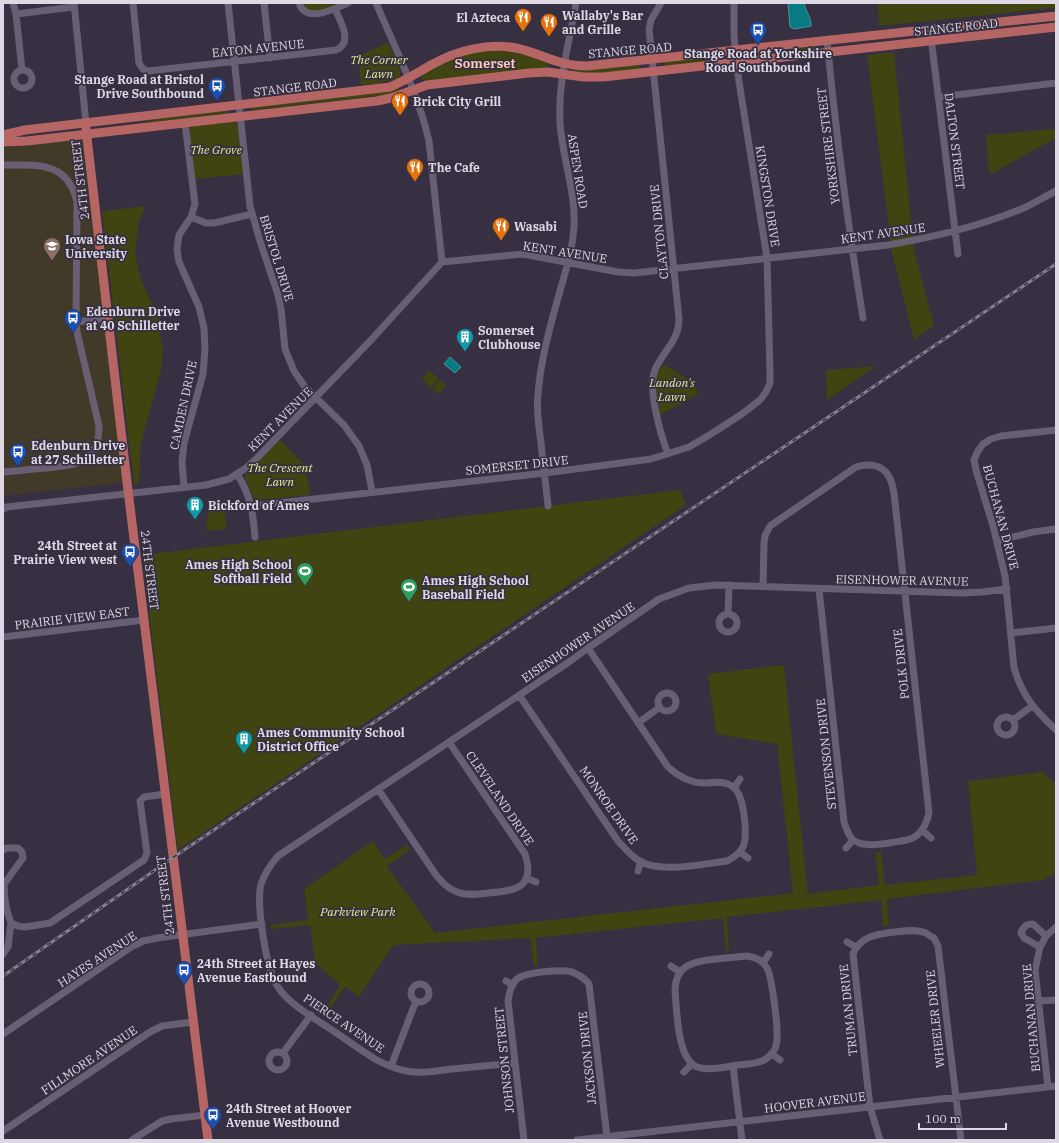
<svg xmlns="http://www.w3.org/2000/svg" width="1059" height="1143" font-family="'IBM Plex Serif',serif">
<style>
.education{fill:#423a29}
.green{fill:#3f4410}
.water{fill:#077a82;stroke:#47969f}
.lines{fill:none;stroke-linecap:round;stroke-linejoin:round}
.minor{stroke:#685f74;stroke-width:7}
.major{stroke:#b56563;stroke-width:9}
.rail-casing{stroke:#878090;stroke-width:3}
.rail{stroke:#372f42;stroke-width:1.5;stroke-dasharray:4.5;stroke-linecap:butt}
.labels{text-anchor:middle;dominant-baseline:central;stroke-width:3.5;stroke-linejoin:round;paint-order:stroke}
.poi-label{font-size:12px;font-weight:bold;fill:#ddd8e4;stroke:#372f42;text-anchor:start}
.street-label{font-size:12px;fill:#ddd8e4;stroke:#372f42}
.park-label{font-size:12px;font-style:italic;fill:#e2ed8f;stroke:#372f42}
.neighbourhood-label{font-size:13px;font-weight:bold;fill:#f6cbb2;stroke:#372f42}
</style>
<rect width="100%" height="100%" fill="#372f42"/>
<!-- education -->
<path class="education" d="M 87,134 L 127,482 L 3,496 L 3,142 Z"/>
<!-- green -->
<path class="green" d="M 302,3 L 339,3 L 322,10 L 308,11 Z
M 878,3 L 1056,3 L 1056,8 L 879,26 Z
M 388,43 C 391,50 401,69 400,75 C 399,79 397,80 393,82 L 392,80 L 376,84 L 361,85 L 358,56 Z
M 818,46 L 818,50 L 748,57 L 748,53 Z
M 483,50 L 518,52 L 547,62 L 549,65 L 545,68 L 425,81 L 421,78 L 421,76 C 439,61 461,57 483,50 Z
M 894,52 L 914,250 L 934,325 L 914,340 L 892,253 L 867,55 Z
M 724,56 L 724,60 L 664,66 L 664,62 Z
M 639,65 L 640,69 L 598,73 L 574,72 L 575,68 Z
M 398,87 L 400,91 L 386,95 L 251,110 L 251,106 Z
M 227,109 L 227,113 L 140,124 L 140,123 L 172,116 Z
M 232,120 L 235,122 L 238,127 L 243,174 L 195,179 L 189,132 L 192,125 L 221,123 Z
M 1056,129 L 1056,138 L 989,175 L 986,135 Z
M 145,206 L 138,224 L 135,254 L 141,279 L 157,315 L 163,348 L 161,371 L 141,442 L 139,484 L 134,484 L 102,211 Z
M 663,364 L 694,383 L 698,394 L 660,415 L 655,379 Z
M 876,366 L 827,400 L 826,370 Z
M 429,370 L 439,379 L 431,388 L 422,379 Z
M 440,380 L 446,385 L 439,394 L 432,389 Z
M 280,440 L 306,467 L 310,495 L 256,500 L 254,498 L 245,479 L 245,474 Z
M 680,490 L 686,505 L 178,850 L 142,555 Z
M 224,508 L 227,528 L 223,528 L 223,530 L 207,531 L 206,519 L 208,519 L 208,513 L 214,512 L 214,509 Z
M 784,665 L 808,894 L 879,885 L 875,853 L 881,851 L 885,885 L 977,875 L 968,781 L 1042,772 L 1056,784 L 1056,873 L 1043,880 L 887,899 L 889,926 L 883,926 L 881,900 L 727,917 L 729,951 L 726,951 L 723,918 L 536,938 L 538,966 L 534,966 L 530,938 L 393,945 L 359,997 L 345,987 L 325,1016 L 322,1014 L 340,985 L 315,963 L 310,925 L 271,929 L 270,925 L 308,920 L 304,889 L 373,841 L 384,859 L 407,845 L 410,850 L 387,866 L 435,933 L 793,893 L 777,744 L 716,734 L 708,674 Z"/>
<!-- water -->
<path class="water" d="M 788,3 L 804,3 C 805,10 812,19 811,26 L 794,29 L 790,27 Z
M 450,357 L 461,367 L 455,373 L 444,364 Z"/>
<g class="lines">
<!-- minor -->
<path class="minor" d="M 13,3 L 16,14 L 22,70
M 74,3 L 86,123
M 133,3 L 139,63 L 143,69 L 148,71 L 336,50 C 354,43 340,21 335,9
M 228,3 L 250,206 L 260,241 L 278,295 L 281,309 L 285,349 L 294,371 L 305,387 L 344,425 L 359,446 L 367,465 L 372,491
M 264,3 L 270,58
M 299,3 C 306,24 334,9 348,3
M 376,3 C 395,48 418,93 429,141 L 442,262
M 661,3 L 651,20 L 649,29 L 679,319 C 679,341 663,351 655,370 C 647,388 661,436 668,454
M 16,14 L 74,7
M 930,30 L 958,254
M 827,41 C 836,134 848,226 863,318
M14 79a9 9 0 1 1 18 0a9 9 0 1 1-18 0Z
M 939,97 L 1056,83
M 3,165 C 37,165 68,161 77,202 L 76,322 L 77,332 L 99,426 C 99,463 77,465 46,468 C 32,469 17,471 3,472
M 191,217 L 206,223 L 214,223 L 252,214
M 76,322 L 108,318
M 1056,430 L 1001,436 L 991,439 L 983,444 L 978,451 L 974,460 L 976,470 L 993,526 L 1005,576 L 1014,668 C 1023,697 1034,709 1056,730
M 237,474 C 251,496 253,512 255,537
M 184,487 L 182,462 L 184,443 L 203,374 L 205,349 L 204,328 L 199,307 L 179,262 L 177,250 L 179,235 L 191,217 L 195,204 L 185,123
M 252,506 L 545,473 L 651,459 L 689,447 L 711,434 L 742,414 L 760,400 L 766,392 L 770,383 L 770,372 L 767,258 L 737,69 L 734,35 L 734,3
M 548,506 C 546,485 543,464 541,443 C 539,427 536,411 538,395 C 540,366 547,337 555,309 C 562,281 572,256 574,227 C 576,191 562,158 560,122 C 558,82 569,43 576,3
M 3,509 L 7,507 L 206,485 L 229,479 L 246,468 L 257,458 L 372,339 L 442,262 L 523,254 L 618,272 L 634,273 L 888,245 C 935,237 982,226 1026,207 C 1036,202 1046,196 1056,191
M 997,541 L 1033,532 L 1056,529
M 763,586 L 764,543 L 765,536 L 770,526 L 856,467 C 879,460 891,471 894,493 L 929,813 C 926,826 920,837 907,840 C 893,842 863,850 852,839 C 848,834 846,828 844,822 L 819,589
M 728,614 L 729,585
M719 623a9 9 0 1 1 18 0a9 9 0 1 1-18 0Z
M 1011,633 L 1056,628
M 3,637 L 144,620
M658 702a9 9 0 1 1 18 0a9 9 0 1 1-18 0Z
M 519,695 L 618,841 C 625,849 632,857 641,862 C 665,873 702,864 727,861 C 734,857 739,854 743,847 C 748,836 744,806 739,795 C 737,790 733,786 728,784 C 722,781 714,782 707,783 C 691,784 679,777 668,767 L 588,648
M997 726a9 9 0 1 1 18 0a9 9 0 1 1-18 0Z
M 1013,720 L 1032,706
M 638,723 L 660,707
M 734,788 L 740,779
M 378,789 L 436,875 C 442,882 448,889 457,892 C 467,896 478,894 488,893 C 515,891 536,888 525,854 L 449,742
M 922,830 L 931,838
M 846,848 L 853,840
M 3,850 L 7,848 L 18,848 L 22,852 L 23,858 L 4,884
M 740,852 L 748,858
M 638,871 L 641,861
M 526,878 L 536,882
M 3,884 L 4,884 C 4,898 6,910 11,923
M 934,938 L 938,946 L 961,1140
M 847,942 L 856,947
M 1040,947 L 1024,938 L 1021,933 C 1024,926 1026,924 1033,924 L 1046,936
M 3,954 L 8,947 L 11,923 L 18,926 L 25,927 L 50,923 L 144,860 L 147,853 L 140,801 L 144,797 L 165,794
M 747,956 C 755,957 763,961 767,968 C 772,977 778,1027 777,1038 C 777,1043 776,1048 773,1052 C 765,1064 750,1064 737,1065 C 725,1067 709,1071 697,1067 C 677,1059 677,1011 675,991 C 675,965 694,961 716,959 C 726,958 737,957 747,956 Z
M 763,963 L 769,954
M 671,966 L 680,972
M 506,981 L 513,985
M411 993a9 9 0 1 1 18 0a9 9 0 1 1-18 0Z
M 1038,1001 L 1056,1000
M 3,1034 L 131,947 L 143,941 L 157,938 L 262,924
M269 1061a9 9 0 1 1 18 0a9 9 0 1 1-18 0Z
M 283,1053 L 311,1015
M 772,1054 L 780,1060
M 515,1063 C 494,1065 473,1067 452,1069 C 437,1071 421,1074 406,1071 C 396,1069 384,1064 375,1059 C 362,1051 348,1041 335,1032 C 319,1021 288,1004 278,987 C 266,970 256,904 261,884 C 265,873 270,865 278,856 L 569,662 L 588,648 L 659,599 L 689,588 L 716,585 L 961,593 L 982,592 L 1007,589
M 391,1066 L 416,1001
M 733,1066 L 742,1140
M 684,1072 L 692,1064
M 1048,1087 L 1035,970 L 1040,947 L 1046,936 L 1056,927
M 3,1131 L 150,1032 L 162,1026 L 193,1022
M 132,1140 L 162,1121 L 171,1119 L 205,1115
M 524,1140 L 508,1001 C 509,994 511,984 517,979 C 525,972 562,969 572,972 C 579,975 585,978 589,984 L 607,1137
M 577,1140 L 1056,1086
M 880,1140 L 870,1107 L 853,954 C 860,936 878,934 895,932 C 905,931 916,929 926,933 C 929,935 931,937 934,938"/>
<!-- major -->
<path class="major" d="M 86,129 L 127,482 L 208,1140
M 3,135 L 25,130 L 390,87 C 405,81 418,72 433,64 C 458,50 488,43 516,48 C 532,51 547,59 563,63 C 571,65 579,66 587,66 L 1056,16
M 3,142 L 27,141 L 377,101 L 391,98 L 427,85 L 529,73 L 548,72 L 583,77 L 603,77 L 1056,27"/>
<defs>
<path id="rail" d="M 3,976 L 181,852 L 1056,264"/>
</defs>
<!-- rail casing -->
<use href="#rail" class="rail-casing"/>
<!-- rail -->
<use href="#rail" class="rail"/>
</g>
<!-- icons -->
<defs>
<symbol id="restaurant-pin" viewBox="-11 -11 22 30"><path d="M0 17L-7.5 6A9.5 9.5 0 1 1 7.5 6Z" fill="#e8710a" stroke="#372f42"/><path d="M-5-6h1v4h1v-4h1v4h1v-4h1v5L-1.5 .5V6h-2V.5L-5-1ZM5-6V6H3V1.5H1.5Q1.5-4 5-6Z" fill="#fff"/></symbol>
<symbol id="bus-pin" viewBox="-11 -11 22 30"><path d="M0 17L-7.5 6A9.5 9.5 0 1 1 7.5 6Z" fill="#1a4fb4" stroke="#372f42"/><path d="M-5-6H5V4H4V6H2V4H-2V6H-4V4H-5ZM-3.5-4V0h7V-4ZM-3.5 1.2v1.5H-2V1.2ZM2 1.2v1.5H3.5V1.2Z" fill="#fff"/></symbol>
<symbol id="university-pin" viewBox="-11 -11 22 30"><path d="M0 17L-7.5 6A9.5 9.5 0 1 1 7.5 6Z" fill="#8d6e63" stroke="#372f42"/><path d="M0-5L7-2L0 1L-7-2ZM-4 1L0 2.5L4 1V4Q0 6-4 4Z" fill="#fff"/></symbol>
<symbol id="building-pin" viewBox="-11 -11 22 30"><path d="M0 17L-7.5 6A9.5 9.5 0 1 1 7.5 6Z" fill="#0f9aa8" stroke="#372f42"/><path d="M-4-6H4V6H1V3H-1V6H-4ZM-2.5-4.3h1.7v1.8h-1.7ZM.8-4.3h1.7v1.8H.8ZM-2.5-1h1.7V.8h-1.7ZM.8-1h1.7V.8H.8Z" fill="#fff"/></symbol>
<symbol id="stadium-pin" viewBox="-11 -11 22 30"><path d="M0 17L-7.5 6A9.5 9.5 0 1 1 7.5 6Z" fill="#2e9e5b" stroke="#372f42"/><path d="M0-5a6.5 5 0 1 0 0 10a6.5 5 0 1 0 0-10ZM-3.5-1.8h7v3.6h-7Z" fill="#fff"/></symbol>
</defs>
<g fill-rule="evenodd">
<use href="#restaurant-pin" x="513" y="7" width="20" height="27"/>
<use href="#restaurant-pin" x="539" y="12" width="20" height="27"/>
<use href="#bus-pin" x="748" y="20" width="20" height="27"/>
<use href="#bus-pin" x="207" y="76" width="20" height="27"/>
<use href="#restaurant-pin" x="390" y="91" width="20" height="27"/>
<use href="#restaurant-pin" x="405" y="157" width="20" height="27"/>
<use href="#restaurant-pin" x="491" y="216" width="20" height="27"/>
<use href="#university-pin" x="42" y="236" width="20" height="27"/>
<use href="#bus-pin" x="63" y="308" width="20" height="27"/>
<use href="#building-pin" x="455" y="327" width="20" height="27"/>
<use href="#bus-pin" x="8" y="442" width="20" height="27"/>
<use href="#building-pin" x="185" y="495" width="20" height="27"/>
<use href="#bus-pin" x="120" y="542" width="20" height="27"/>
<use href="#stadium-pin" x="295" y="561" width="20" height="27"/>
<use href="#stadium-pin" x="399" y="577" width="20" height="27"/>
<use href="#building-pin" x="234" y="729" width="20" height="27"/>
<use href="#bus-pin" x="174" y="960" width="20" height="27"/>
<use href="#bus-pin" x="203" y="1105" width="20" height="27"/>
</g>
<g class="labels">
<!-- poi labels -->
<g class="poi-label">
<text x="562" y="15">Wallaby's Bar<tspan x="562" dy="14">and Grille</tspan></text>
<text x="510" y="17" text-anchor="end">El Azteca</text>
<text x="758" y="53" text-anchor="middle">Stange Road at Yorkshire<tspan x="758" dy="14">Road Southbound</tspan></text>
<text x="204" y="79" text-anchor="end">Stange Road at Bristol<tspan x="204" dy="14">Drive Southbound</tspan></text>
<text x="413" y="101">Brick City Grill</text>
<text x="428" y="167">The Cafe</text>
<text x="514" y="226">Wasabi</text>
<text x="65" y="239">Iowa State<tspan x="65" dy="14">University</tspan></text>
<text x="86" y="311">Edenburn Drive<tspan x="86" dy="14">at 40 Schilletter</tspan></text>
<text x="478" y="330">Somerset<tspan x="478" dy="14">Clubhouse</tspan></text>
<text x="31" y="445">Edenburn Drive<tspan x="31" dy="14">at 27 Schilletter</tspan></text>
<text x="208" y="505">Bickford of Ames</text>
<text x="117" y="545" text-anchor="end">24th Street at<tspan x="117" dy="14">Prairie View west</tspan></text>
<text x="292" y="564" text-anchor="end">Ames High School<tspan x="292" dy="14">Softball Field</tspan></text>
<text x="422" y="580">Ames High School<tspan x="422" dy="14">Baseball Field</tspan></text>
<text x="257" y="732">Ames Community School<tspan x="257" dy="14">District Office</tspan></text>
<text x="197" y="963">24th Street at Hayes<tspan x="197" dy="14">Avenue Eastbound</tspan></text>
<text x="226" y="1108">24th Street at Hoover<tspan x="226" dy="14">Avenue Westbound</tspan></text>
</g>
<!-- street labels -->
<g class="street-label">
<text transform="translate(956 27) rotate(-6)">STANGE ROAD</text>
<text transform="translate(258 48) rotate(-6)">EATON AVENUE</text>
<text transform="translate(630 50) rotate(-5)">STANGE ROAD</text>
<text transform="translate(295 87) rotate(-7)">STANGE ROAD</text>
<text transform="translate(955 141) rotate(83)">DALTON STREET</text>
<text transform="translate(828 146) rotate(-97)">YORKSHIRE STREET</text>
<text transform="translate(578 171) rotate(81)">ASPEN ROAD</text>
<text transform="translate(80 180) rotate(-97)">24TH STREET</text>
<text transform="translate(768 196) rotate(81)">KINGSTON DRIVE</text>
<text transform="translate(659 232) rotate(-96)">CLAYTON DRIVE</text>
<text transform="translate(883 233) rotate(-8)">KENT AVENUE</text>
<text transform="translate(565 252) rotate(9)">KENT AVENUE</text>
<text transform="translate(277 258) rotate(73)">BRISTOL DRIVE</text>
<text transform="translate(183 405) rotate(-78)">CAMDEN DRIVE</text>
<text transform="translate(280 419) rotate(-45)">KENT AVENUE</text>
<text transform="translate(517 465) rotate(-6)">SOMERSET DRIVE</text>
<text transform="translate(1001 517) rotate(75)">BUCHANAN DRIVE</text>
<text transform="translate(150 570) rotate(83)">24TH STREET</text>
<text transform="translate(902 580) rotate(1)">EISENHOWER AVENUE</text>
<text transform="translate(72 618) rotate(-7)">PRAIRIE VIEW EAST</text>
<text transform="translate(578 642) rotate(-34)">EISENHOWER AVENUE</text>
<text transform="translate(901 664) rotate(-96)">POLK DRIVE</text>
<text transform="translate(826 754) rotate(-96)">STEVENSON DRIVE</text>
<text transform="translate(500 798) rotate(56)">CLEVELAND DRIVE</text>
<text transform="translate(609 805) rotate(55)">MONROE DRIVE</text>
<text transform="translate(165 895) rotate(-97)">24TH STREET</text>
<text transform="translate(97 959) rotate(-33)">HAYES AVENUE</text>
<text transform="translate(848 1010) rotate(-96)">TRUMAN DRIVE</text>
<text transform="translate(1031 1018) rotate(-95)">BUCHANAN DRIVE</text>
<text transform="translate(935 1019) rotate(-96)">WHEELER DRIVE</text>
<text transform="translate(344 1023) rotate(34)">PIERCE AVENUE</text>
<text transform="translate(587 1058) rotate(-96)">JACKSON DRIVE</text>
<text transform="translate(89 1060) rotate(-34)">FILLMORE AVENUE</text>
<text transform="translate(504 1060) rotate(-96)">JOHNSON STREET</text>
<text transform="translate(815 1102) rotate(-7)">HOOVER AVENUE</text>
</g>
<!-- park labels -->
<g class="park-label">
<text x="379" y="59">The Corner<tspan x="379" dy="14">Lawn</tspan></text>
<text x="216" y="149">The Grove</text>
<text x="672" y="382">Landon's<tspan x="672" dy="14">Lawn</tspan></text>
<text x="280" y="467">The Crescent<tspan x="280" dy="14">Lawn</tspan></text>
<text x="358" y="911">Parkview Park</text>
</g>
<!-- neighbourhood labels -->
<g class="neighbourhood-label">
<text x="485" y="63">Somerset</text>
</g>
</g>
<!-- border -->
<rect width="1059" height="1143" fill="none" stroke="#ddd8e4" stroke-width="8"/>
<!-- scale -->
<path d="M919 1123v6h87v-6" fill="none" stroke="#ddd8e4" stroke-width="2"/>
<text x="925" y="1123" font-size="12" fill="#ddd8e4" stroke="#372f42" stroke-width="3" paint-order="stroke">100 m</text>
</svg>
